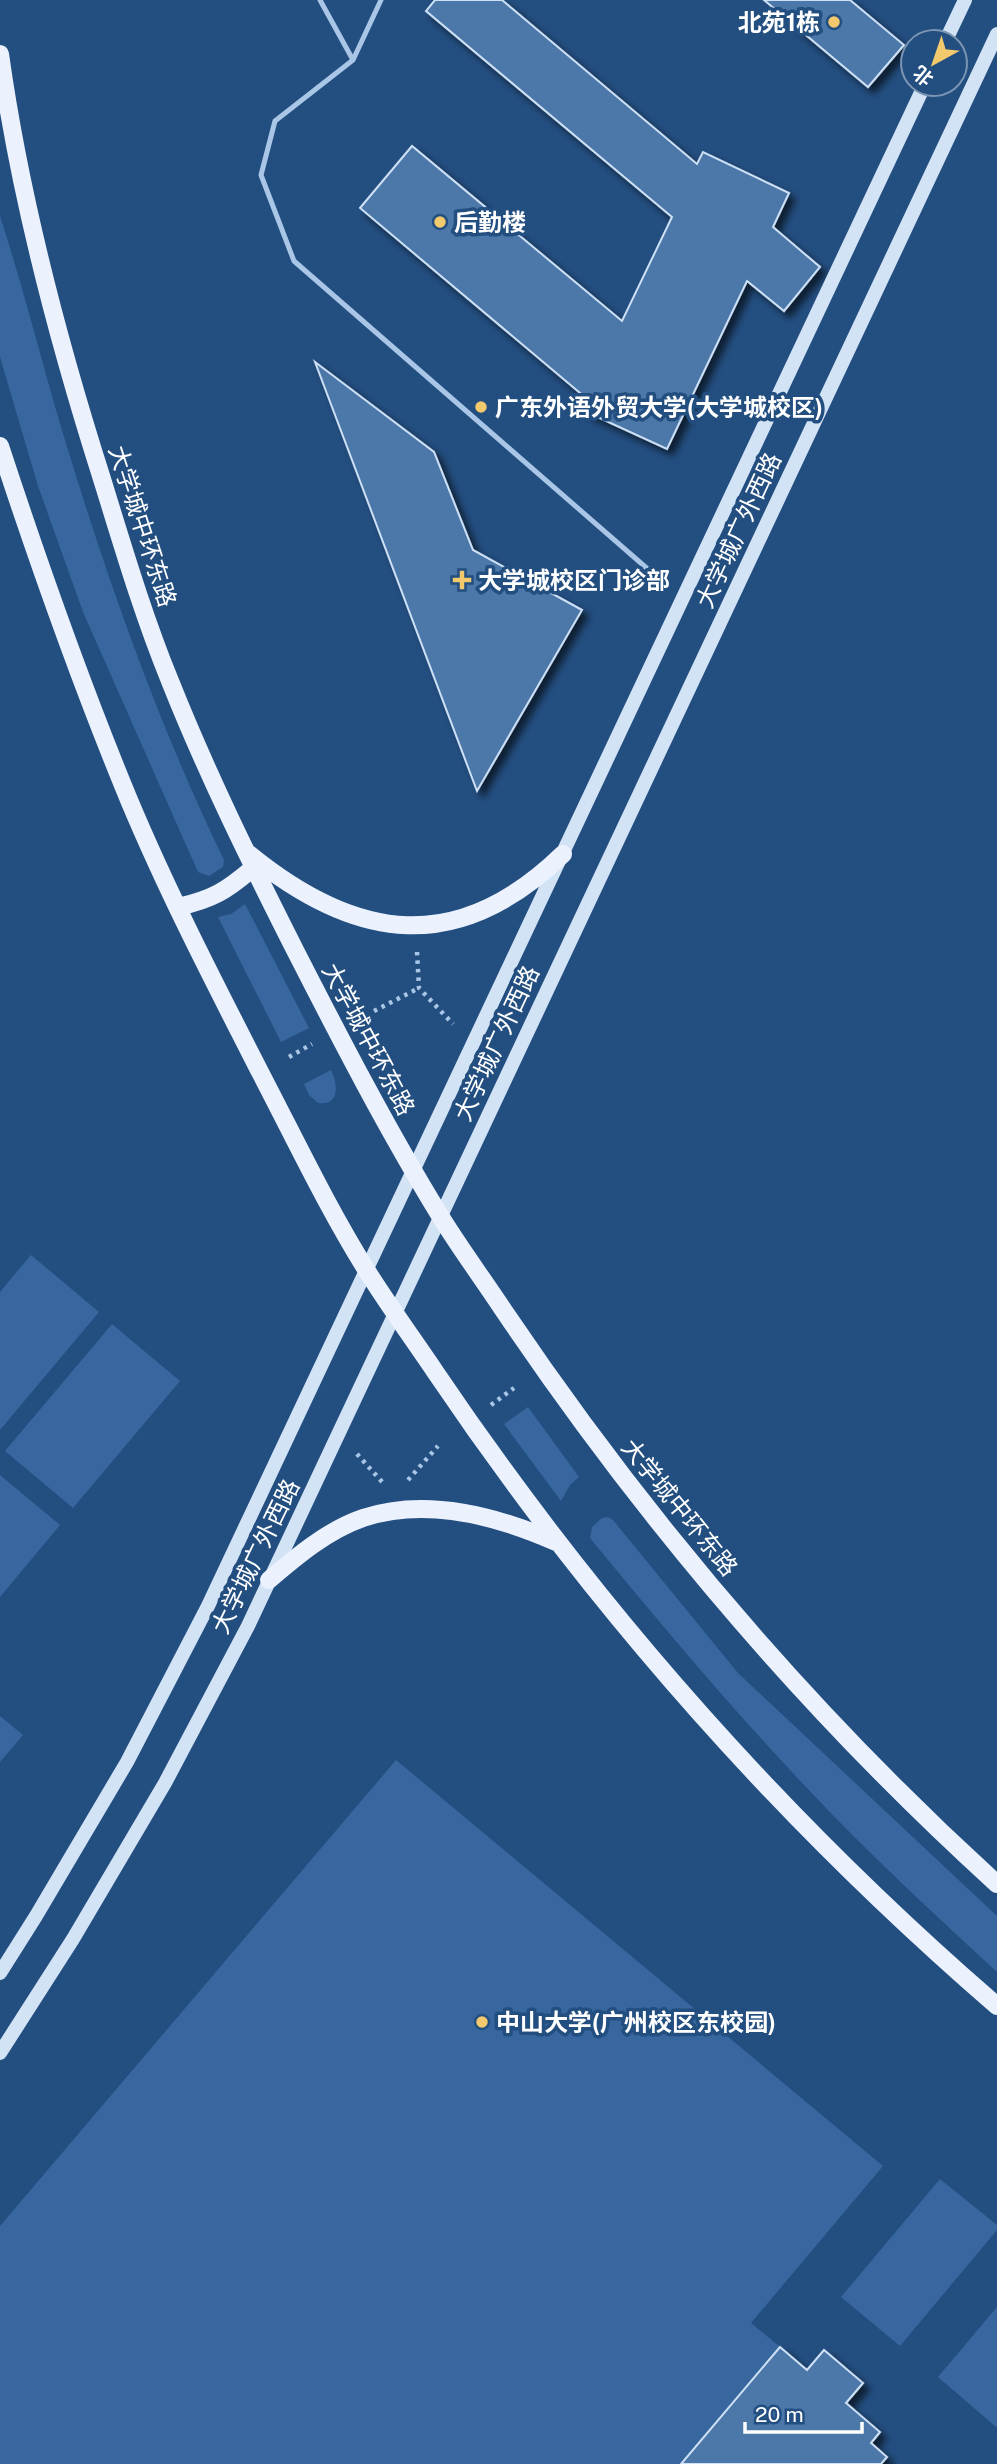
<svg xmlns="http://www.w3.org/2000/svg" width="997" height="2464" font-family="'Public Sans','Noto Sans SC',sans-serif">
<style>
.green{fill:#37679e}
.building{fill:#4b77a9;stroke:#cde0f5;stroke-width:2;filter:url(#shadow)}
.lines{fill:none;stroke-linecap:round;stroke-linejoin:round}
.path{stroke:#a9c6e7;stroke-width:4.5;stroke-dasharray:3.5 5;stroke-linecap:butt}
.service{stroke:#a9c6e7;stroke-width:5}
.secondary{stroke:#d3e3f6;stroke-width:14}
.primary{stroke:#ebf2fd;stroke-width:18}
.poi-dot{fill:#f2c96c;stroke:#234e80;stroke-width:2.5}
.labels{text-anchor:middle;dominant-baseline:central;stroke-width:7;stroke-linejoin:round;paint-order:stroke}
.poi-label{font-size:24px;font-weight:bold;fill:#fff;stroke:#234e80;text-anchor:start}
.street-label{font-size:24px;fill:#fff;stroke:#234e80}
</style>
<defs>
<filter id="shadow"><feDropShadow dx="6" dy="6" stdDeviation="3.5" flood-color="#0009"/></filter>
</defs>
<rect width="100%" height="100%" fill="#234e80"/>
<!-- green -->
<path class="green" d="M 0,216 C 25,293 44,372 68,450 C 111,590 160,728 224,860 L 223,867 L 209,876 L 198,872 L 83,612 L 38,486 L 0,357 Z
M 245,904 L 309,1028 L 281,1042 L 218,917 L 231,914 Z
M 331,1070 C 338,1084 340,1106 318,1103 L 309,1095 L 304,1084 Z
M 31,1255 L 99,1312 L 0,1430 L 0,1292 Z
M 112,1324 L 180,1381 L 73,1508 L 5,1451 Z
M 528,1407 L 579,1477 L 570,1485 L 561,1501 L 504,1424 Z
M 0,1475 L 60,1525 L 0,1597 Z
M 608,1517 L 613,1520 L 738,1673 L 997,1916 L 997,1972 C 932,1912 867,1852 806,1787 C 730,1707 660,1623 590,1538 L 592,1527 L 602,1518 Z
M 0,1716 L 23,1735 L 0,1762 Z
M 396,1760 L 883,2166 L 751,2323 L 780,2347 L 681,2464 L 0,2464 L 0,2226 Z
M 940,2179 L 997,2225 L 997,2230 L 900,2346 L 841,2297 Z
M 997,2307 L 997,2426 L 996,2427 L 938,2377 Z"/>
<!-- building -->
<path class="building" d="M 435,0 L 502,0 L 697,164 L 703,152 L 789,193 L 773,227 L 820,267 L 784,311 L 747,281 L 667,449 L 580,409 L 586,398 L 360,208 L 412,146 L 622,321 L 672,217 L 426,11 Z
M 764,0 L 850,0 L 904,45 L 868,87 Z
M 315,362 L 434,452 L 473,550 L 582,610 L 477,791 Z
M 780,2347 L 807,2370 L 824,2350 L 863,2383 L 846,2403 L 880,2432 L 871,2443 L 887,2457 L 881,2464 L 681,2464 Z"/>
<g class="lines">
<!-- path -->
<path class="path" d="M 417,952 L 419,988 L 453,1024
M 374,1011 L 419,988
M 289,1057 L 312,1044
M 491,1405 L 514,1388
M 357,1454 L 384,1484
M 408,1480 L 438,1446"/>
<!-- service -->
<path class="service" d="M 320,0 L 353,60 L 381,0
M 353,60 L 275,121 L 261,175 L 294,261 L 650,571"/>
<!-- secondary -->
<path class="secondary" d="M 945,42 L 965,0
M 0,1973 L 36,1916 L 127,1762 L 208,1606 L 925,84
M 0,2053 L 73,1939 L 165,1783 L 248,1626 L 997,34"/>
<!-- primary -->
<path class="primary" d="M 0,54 C 20,198 58,341 102,479 C 123,547 143,615 170,681 C 207,774 251,863 296,952 C 341,1040 387,1129 439,1214 C 459,1247 483,1279 504,1311 C 645,1520 810,1714 997,1884
M 0,446 C 39,565 81,684 129,800 C 168,893 214,982 260,1072 C 295,1139 327,1207 367,1271 C 389,1306 413,1339 436,1373 C 594,1607 783,1821 997,2006
M 249,854 C 357,942 458,956 563,854
M 178,907 C 213,899 226,891 253,868
M 269,1580 C 297,1556 328,1530 363,1518 C 426,1497 497,1516 556,1542"/>
</g>
<!-- markers -->
<g class="poi-dot">
<circle cx="834" cy="22" r="7"/>
<circle cx="440" cy="222" r="7"/>
<circle cx="481" cy="407" r="7"/>
<path d="M458.5 569.5h7v7h7v7h-7v7h-7v-7h-7v-7h7z"/>
<circle cx="482" cy="2022" r="7"/>
</g>
<g class="labels">
<!-- poi labels -->
<g class="poi-label">
<text x="820" y="22" text-anchor="end">北苑1栋</text>
<text x="454" y="222">后勤楼</text>
<text x="495" y="407">广东外语外贸大学(大学城校区)</text>
<text x="478" y="580">大学城校区门诊部</text>
<text x="496" y="2022">中山大学(广州校区东校园)</text>
</g>
<!-- street labels -->
<g class="street-label">
<text transform="translate(143 526) rotate(72)">大学城中环东路</text>
<text transform="translate(738 530) rotate(-65)">大学城广外西路</text>
<text transform="translate(369 1039) rotate(62)">大学城中环东路</text>
<text transform="translate(496 1043) rotate(-65)">大学城广外西路</text>
<text transform="translate(680 1507) rotate(51)">大学城中环东路</text>
<text transform="translate(255 1556) rotate(-64)">大学城广外西路</text>
</g>
</g>
<!-- north arrow -->
<g transform="translate(934 63) rotate(220)"><circle r="33" fill="#234e80" stroke="#7b95b3" stroke-width="2"/>
<path d="M0-5L12 26L0 18L-12 26Z" fill="#f2c96c"/>
<text y="-10" font-size="19" font-weight="bold" text-anchor="middle" fill="#ffffff">北</text>
</g>
<!-- scale -->
<path d="M745 2422v10h117v-10" fill="none" stroke="#ffffff" stroke-width="3.5"/>
<text x="755" y="2422" font-size="21" fill="#ffffff" stroke="#234e80" stroke-width="5" paint-order="stroke">20 m</text>
</svg>
